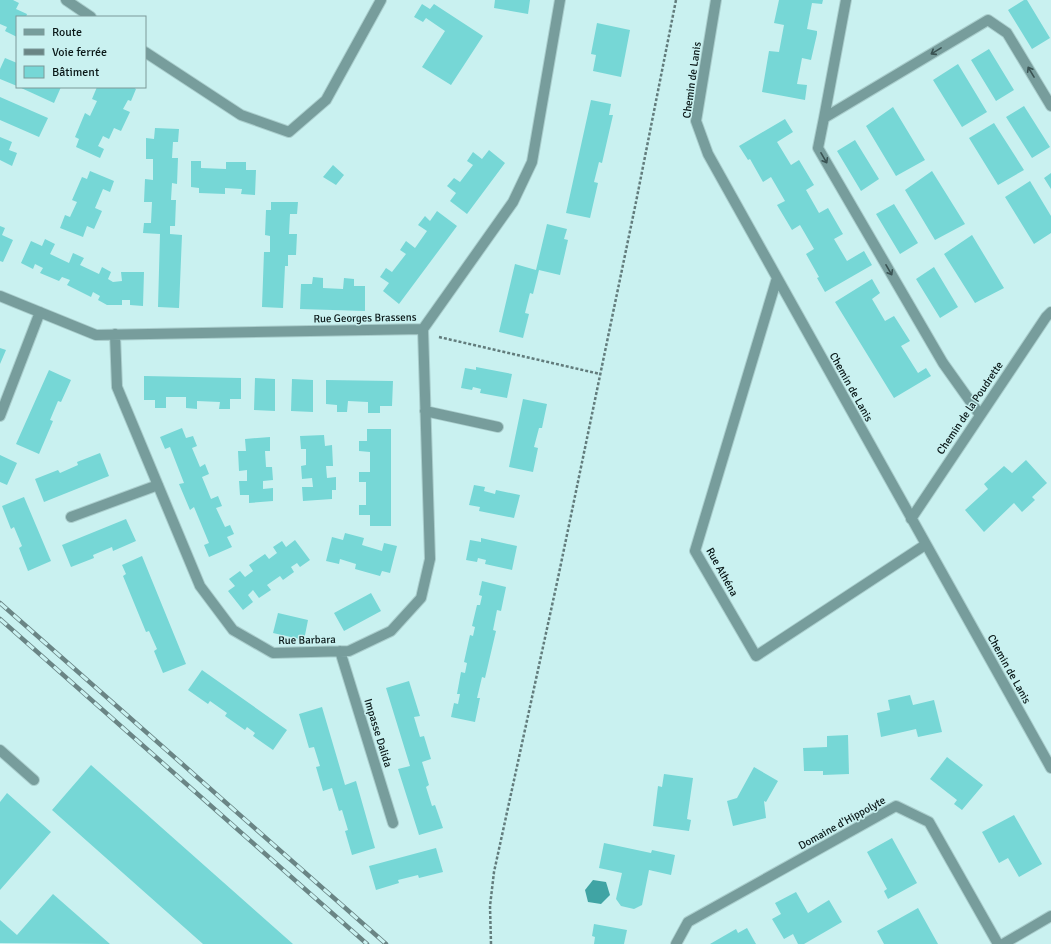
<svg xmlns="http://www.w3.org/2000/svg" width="1051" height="944" font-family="Signika,sans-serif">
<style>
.water{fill:#40a4a4}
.building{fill:#76d7d6}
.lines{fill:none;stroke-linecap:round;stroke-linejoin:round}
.service-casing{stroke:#aacecd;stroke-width:12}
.minor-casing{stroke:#aacecd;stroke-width:12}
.path{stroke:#627c7c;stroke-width:2.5;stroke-dasharray:3 2;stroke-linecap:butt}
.service{stroke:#779d9c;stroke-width:10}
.minor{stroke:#779d9c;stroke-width:10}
.rail-casing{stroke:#6a8585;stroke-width:4.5}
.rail{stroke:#c9f1f0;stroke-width:3;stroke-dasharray:9;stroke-linecap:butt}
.oneway{stroke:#3a5353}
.labels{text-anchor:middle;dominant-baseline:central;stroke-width:3;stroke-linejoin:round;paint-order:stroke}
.street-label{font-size:11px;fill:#091717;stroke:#c9f1f0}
</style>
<rect width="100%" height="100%" fill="#c9f1f0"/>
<!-- water -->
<path class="water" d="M 593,880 L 606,882 L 610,895 L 601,904 L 588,902 L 585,890 Z"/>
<!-- building -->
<path class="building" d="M 0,0 L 13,0 L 19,3 L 16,9 L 27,14 L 26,17 L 17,17 L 17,37 L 5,31 L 7,27 L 0,24 Z
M 495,0 L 530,0 L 528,14 L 494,8 Z
M 779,0 L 823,0 L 822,4 L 812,3 L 807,29 L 817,31 L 817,34 L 811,60 L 802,58 L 797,84 L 807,85 L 805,100 L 762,92 L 769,51 L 779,52 L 784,25 L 774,23 Z
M 1024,0 L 1027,0 L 1050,38 L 1032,49 L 1008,10 Z
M 422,4 L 430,9 L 434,4 L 483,36 L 451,85 L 422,67 L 445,31 L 426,18 L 423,22 L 414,17 Z
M 597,23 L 630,30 L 621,77 L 593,71 L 596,55 L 591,54 Z
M 989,49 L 1014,90 L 996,101 L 971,60 Z
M 5,58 L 17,63 L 17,86 L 0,79 L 0,69 Z
M 958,64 L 987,112 L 962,127 L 933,80 Z
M 19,87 L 61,87 L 54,103 Z
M 97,87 L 133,87 L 136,89 L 131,101 L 128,100 L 123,109 L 130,112 L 121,131 L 114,128 L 109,139 L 103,136 L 98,146 L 104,149 L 100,158 L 76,147 L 79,139 L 75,137 L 85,113 L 90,116 L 97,101 L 92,99 Z
M 0,97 L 48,118 L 39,137 L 0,120 Z
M 591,100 L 611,104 L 609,115 L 613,115 L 602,163 L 599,162 L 594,182 L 598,183 L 590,218 L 566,213 Z
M 1024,106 L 1050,147 L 1032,158 L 1006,117 Z
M 893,107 L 925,160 L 896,176 L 866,126 Z
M 785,119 L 793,132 L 777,142 L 791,165 L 799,160 L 814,185 L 806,190 L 819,213 L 828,208 L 843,234 L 834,239 L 847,261 L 864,251 L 872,265 L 825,292 L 817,278 L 819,277 L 806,254 L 814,249 L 800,225 L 792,230 L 777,205 L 785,201 L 771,177 L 763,182 L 750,159 L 748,160 L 739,146 Z
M 994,123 L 1024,170 L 998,185 L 969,138 Z
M 155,128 L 179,129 L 178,142 L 173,142 L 172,158 L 178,158 L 177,184 L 172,183 L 171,200 L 176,200 L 175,226 L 170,226 L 170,234 L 182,235 L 179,308 L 158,307 L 160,234 L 143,233 L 144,223 L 151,223 L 152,202 L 144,202 L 145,179 L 153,180 L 153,159 L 146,159 L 146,138 L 154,139 Z
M 0,137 L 12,142 L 9,150 L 17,153 L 12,166 L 0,160 Z
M 855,140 L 879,179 L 861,191 L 837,151 Z
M 489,150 L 505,163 L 467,214 L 450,201 L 456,193 L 447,186 L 454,178 L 460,182 L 473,165 L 467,161 L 473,152 L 482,159 Z
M 191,161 L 201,161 L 201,168 L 226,169 L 226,162 L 246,162 L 246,170 L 256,170 L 255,195 L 241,194 L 242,189 L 225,188 L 225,194 L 199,193 L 199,188 L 191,187 Z
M 333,165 L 344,175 L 336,185 L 323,177 Z
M 90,171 L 114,181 L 110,192 L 103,189 L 95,208 L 102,211 L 94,229 L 87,226 L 83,237 L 60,228 L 65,215 L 70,217 L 77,202 L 72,200 L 82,177 L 87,179 Z
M 932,171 L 965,224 L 935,240 L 905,190 Z
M 1051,173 L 1051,189 L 1044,178 Z
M 1030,181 L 1051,216 L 1051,233 L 1034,244 L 1005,197 Z
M 271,202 L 298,202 L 297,214 L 290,214 L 289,234 L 297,234 L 296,255 L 288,255 L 288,266 L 285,266 L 283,308 L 262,307 L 264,252 L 270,252 L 270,236 L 265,235 L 266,210 L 271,210 Z
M 894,204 L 918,243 L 900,254 L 876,214 Z
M 437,211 L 457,226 L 399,304 L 383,291 L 389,283 L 380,277 L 386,268 L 392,272 L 406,254 L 400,250 L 406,241 L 415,248 L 427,231 L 418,225 L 425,216 L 430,221 Z
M 547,224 L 567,229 L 564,239 L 568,240 L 560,275 L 539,270 L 533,294 L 530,293 L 525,313 L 529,314 L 523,338 L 499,332 L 515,264 L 536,270 Z
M 0,226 L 5,228 L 2,235 L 13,240 L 3,262 L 0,261 Z
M 972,235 L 1004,288 L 975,303 L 944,254 Z
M 45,239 L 55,244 L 50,254 L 69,263 L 73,253 L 84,258 L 80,265 L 99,274 L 102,267 L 111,272 L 108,279 L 113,282 L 122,281 L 121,272 L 144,272 L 143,306 L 130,305 L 130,300 L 122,300 L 122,305 L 107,305 L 98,300 L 100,296 L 93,292 L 91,297 L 67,285 L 70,280 L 62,277 L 59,281 L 40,273 L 43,268 L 35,264 L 33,269 L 21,263 L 31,241 L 42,246 Z
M 934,267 L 958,307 L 940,318 L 916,279 Z
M 313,277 L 323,278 L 323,288 L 343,289 L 344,278 L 354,279 L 354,286 L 365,286 L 365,311 L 300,309 L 301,284 L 312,284 Z
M 872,279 L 880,293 L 872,299 L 885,321 L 894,316 L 896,319 L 910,341 L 901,346 L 918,373 L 926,368 L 931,376 L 894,398 L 835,302 Z
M 0,348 L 6,350 L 0,364 Z
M 476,367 L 512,374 L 507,398 L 480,393 L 481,389 L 473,387 L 472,390 L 461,388 L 465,368 L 476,370 Z
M 49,370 L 71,380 L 61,402 L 58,401 L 50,420 L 53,421 L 39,454 L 16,444 Z
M 144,376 L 241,378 L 241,399 L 230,399 L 230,409 L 219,409 L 220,402 L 197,401 L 197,409 L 186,408 L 186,397 L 166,397 L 166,408 L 155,408 L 155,400 L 144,400 Z
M 255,378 L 275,379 L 275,411 L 254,410 Z
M 292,379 L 313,380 L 313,412 L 291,411 Z
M 326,380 L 393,381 L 392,406 L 380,406 L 380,413 L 368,413 L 368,402 L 348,401 L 347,412 L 337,412 L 337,405 L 326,404 Z
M 523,399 L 547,404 L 542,428 L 539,428 L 534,447 L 538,448 L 533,472 L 509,467 Z
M 182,428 L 186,438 L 193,436 L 197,446 L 192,448 L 200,467 L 205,464 L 209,474 L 202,477 L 211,499 L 218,496 L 222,506 L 216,508 L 225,527 L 230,525 L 234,534 L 227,537 L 232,547 L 209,557 L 204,545 L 209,543 L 194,507 L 190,510 L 179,484 L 184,483 L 170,447 L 165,449 L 160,437 Z
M 367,429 L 391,429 L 391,526 L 370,526 L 370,515 L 359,515 L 359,505 L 366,505 L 366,482 L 359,482 L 359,472 L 370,472 L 370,452 L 359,451 L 359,441 L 367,441 Z
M 324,435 L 325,446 L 332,445 L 333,466 L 326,466 L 327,478 L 336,477 L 336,490 L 332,490 L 332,499 L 303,501 L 302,487 L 313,487 L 312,478 L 302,479 L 301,466 L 306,465 L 306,449 L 301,449 L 300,436 Z
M 270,437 L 270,451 L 265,451 L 266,467 L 272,467 L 273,480 L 263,481 L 263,489 L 273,488 L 273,501 L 249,503 L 249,495 L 240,495 L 239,481 L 247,481 L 247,470 L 239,471 L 238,451 L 246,451 L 245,439 Z
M 100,453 L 109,476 L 44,502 L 35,479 L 58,470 L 60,473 L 78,465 L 77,462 Z
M 0,455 L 17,463 L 7,485 L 0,482 Z
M 1026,460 L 1047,483 L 1032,497 L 1035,500 L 1022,512 L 1014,503 L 984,532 L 965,510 L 988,489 L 984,484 L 1004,466 L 1012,473 Z
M 474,485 L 485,487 L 484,491 L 495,494 L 496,490 L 520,495 L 514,518 L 479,511 L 480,507 L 469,505 Z
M 24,497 L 51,561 L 28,571 L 19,548 L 22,546 L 14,527 L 11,529 L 2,506 Z
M 126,519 L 136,541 L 113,551 L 112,547 L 93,555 L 94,558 L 71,567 L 62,545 Z
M 345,533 L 364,538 L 362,545 L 382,551 L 384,543 L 397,546 L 390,573 L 382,571 L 380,576 L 355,569 L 356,564 L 340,559 L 339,564 L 326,561 L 332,537 L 343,540 Z
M 481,538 L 517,546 L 512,570 L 485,564 L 486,560 L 478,558 L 477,562 L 466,560 L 470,540 L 481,542 Z
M 295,540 L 310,560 L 300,567 L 297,563 L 291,567 L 294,572 L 283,580 L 280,576 L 267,585 L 271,590 L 259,598 L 253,590 L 248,595 L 253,602 L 243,610 L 228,591 L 235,586 L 229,579 L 240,571 L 245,577 L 253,571 L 249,565 L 265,554 L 269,559 L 277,553 L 273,547 L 282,541 L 286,547 Z
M 142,556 L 186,664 L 163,673 L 154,651 L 157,649 L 149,631 L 146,632 L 123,576 L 126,574 L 122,565 Z
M 482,581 L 506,587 L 501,611 L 497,610 L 493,630 L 496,631 L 485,678 L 482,677 L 477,698 L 480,698 L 475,722 L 451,717 L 454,703 L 458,704 L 460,694 L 457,694 L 461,672 L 465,673 L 467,663 L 464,662 L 470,635 L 473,636 L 475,627 L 472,626 L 477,605 L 480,605 L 482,596 L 479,595 Z
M 371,593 L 381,611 L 344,631 L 334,613 Z
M 278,613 L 308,620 L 304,640 L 273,633 Z
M 202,670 L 287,730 L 273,750 L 253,736 L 255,733 L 247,727 L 245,730 L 225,716 L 227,713 L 210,701 L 208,704 L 188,690 Z
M 409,681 L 420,716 L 414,717 L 420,737 L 424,736 L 431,759 L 422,762 L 429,785 L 426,787 L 432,806 L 435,805 L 443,828 L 419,835 L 398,769 L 410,766 L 386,688 Z
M 910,695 L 913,705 L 934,700 L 942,732 L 918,737 L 916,729 L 881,737 L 877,713 L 890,710 L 888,700 Z
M 322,707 L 345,785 L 356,781 L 375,848 L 352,855 L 345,831 L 348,830 L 342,810 L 339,811 L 332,788 L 323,791 L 316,767 L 320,766 L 314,747 L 309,748 L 299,714 Z
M 848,735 L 849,774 L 823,775 L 823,771 L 804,771 L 803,748 L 827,747 L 827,736 Z
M 947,757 L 983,785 L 962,810 L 954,804 L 957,800 L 930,779 Z
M 91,765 L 293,944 L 203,944 L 52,810 Z
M 754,767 L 778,781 L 766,802 L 764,801 L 766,818 L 733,826 L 727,801 L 737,798 Z
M 664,774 L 693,778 L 687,819 L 691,820 L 689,831 L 653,826 L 658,786 L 662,787 Z
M 7,793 L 51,832 L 0,890 L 0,802 Z
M 1014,815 L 1042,864 L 1019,877 L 1008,858 L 999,863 L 982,832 Z
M 892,838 L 917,883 L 888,899 L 884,891 L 887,889 L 867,852 Z
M 604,843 L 651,853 L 652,850 L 675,855 L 671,875 L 649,870 L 642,905 L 634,909 L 621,906 L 616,899 L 622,873 L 599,868 Z
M 436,848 L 443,872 L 419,878 L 418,875 L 398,880 L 399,883 L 376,890 L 369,866 Z
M 796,892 L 808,913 L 829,900 L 842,922 L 804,944 L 798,944 L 793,934 L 784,939 L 772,919 L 781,914 L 775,903 Z
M 53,894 L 110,944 L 0,943 L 0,920 L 17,935 Z
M 918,908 L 938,944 L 884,944 L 877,931 Z
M 594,924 L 627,930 L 624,944 L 594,944 L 595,937 L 592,936 Z
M 747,928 L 756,944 L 710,944 L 736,929 L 738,933 Z"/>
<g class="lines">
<defs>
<path id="service" d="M 66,0 L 91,17
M 145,52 L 241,115 L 289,132 L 326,100 L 381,0
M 0,750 L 34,780"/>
<path id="minor" d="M 716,0 L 696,121 L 708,154 L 1051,768
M 824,118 L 846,0
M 777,278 L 695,551 L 756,656 L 925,545
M 0,296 L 96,335 L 423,329 L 513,202 L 532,162 L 560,0
M 115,334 L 117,387 L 200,586 L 233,630 L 273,653 L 349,651 L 391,631 L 421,598 L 430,559 L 423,329
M 425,411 L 498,427
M 980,415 L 943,363 L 818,148 L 824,118 L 988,20 L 1007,33 L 1051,106
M 0,416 L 40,312
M 71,517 L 158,485
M 911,519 L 1046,317 L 1051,312
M 340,651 L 393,823
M 676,944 L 688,922 L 896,806 L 929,822 L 998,944
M 1003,944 L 1051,916"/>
</defs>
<!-- service casing -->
<use href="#service" class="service-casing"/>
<!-- minor casing -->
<use href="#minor" class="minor-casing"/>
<!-- path -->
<path class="path" d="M 439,337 L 600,374
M 491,944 L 490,906 L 494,872 L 558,578 L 636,202 L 676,0"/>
<!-- service -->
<use href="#service" class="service"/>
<!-- minor -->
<use href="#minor" class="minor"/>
<defs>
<path id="rail" d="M 0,603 L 386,944
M 0,619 L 367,944"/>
</defs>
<!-- rail casing -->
<use href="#rail" class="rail-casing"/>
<!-- rail -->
<use href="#rail" class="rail"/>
</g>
<!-- one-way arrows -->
<defs><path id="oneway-shaft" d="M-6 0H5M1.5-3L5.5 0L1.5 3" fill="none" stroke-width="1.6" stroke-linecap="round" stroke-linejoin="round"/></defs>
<g class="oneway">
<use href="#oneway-shaft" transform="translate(936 51) rotate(149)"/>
<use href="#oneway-shaft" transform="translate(1031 72) rotate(-121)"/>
<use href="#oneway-shaft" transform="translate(824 158) rotate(60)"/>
<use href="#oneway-shaft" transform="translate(889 270) rotate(60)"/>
</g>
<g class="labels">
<!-- street labels -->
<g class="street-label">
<text transform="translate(692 80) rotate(-82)">Chemin de Lanis</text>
<text transform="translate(365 318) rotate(-1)">Rue Georges Brassens</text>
<text transform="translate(851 387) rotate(61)">Chemin de Lanis</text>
<text transform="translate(970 408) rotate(-56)">Chemin de la Poudrette</text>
<text transform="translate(722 572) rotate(61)">Rue Athéna</text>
<text transform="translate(307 640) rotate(-1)">Rue Barbara</text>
<text transform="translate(1009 669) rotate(61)">Chemin de Lanis</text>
<text transform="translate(378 733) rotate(73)">Impasse Dalida</text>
<text transform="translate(842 823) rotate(-29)">Domaine d'Hippolyte</text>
</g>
</g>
<!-- legend -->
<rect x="16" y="16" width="130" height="72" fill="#c9f1f0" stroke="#7c9a99"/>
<rect x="24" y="29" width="20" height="6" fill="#779d9c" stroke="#7c9a99"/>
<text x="52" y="36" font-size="12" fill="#091717">Route</text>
<rect x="24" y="49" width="20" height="6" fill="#6a8585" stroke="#7c9a99"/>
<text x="52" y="56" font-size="12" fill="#091717">Voie ferrée</text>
<rect x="24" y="66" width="20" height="12" fill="#76d7d6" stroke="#7c9a99"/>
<text x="52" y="76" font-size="12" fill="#091717">Bâtiment</text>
</svg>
